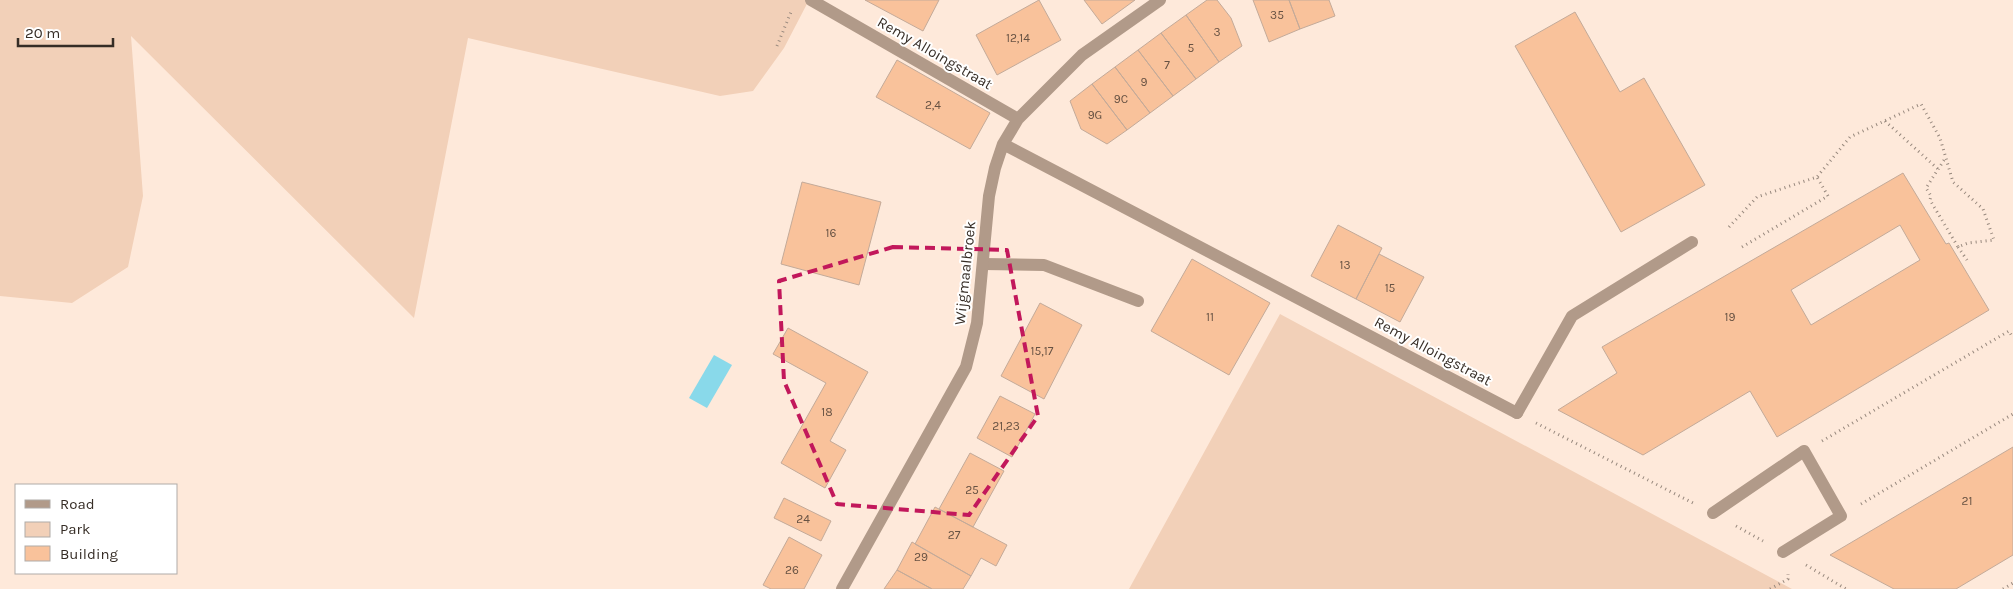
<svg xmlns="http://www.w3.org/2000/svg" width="2013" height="589" font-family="Karla,sans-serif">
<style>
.green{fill:#f2d0b8}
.water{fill:#89d9ea}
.building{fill:#f9c29b;stroke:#c3aa99;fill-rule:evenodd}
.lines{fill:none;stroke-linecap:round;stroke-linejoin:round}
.path{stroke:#97887d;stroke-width:3;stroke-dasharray:1 4;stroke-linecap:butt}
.lane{stroke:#b19a89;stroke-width:12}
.street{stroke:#b19a89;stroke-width:12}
.marked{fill:none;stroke:#c2185b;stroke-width:4;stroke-dasharray:10 6;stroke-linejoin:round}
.labels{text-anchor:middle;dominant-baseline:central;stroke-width:4;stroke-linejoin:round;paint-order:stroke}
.number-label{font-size:12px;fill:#675243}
.street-label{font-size:15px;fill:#362d26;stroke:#fff}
</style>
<rect width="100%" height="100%" fill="#fee9da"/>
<!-- green -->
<path class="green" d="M 0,0 L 809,0 L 784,48 L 753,91 L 720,96 L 468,38 L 414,318 L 131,36 L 143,196 L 128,267 L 72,303 L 0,296 Z
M 1280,314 L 1792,589 L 1129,589 Z"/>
<!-- water -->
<path class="water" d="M 714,355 L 732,365 L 707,408 L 689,398 Z"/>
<!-- building -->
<path class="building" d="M 865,0 L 939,0 L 923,31 Z
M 1039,0 L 1061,40 L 997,75 L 976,35 Z
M 1084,0 L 1135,0 L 1102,24 Z
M 1207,0 L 1217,0 L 1231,18 L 1242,46 L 1219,62 L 1186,15 Z
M 1253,0 L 1289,0 L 1300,29 L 1269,42 Z
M 1289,0 L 1329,0 L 1335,16 L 1300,29 Z
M 1575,12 L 1620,92 L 1644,78 L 1705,185 L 1621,232 L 1515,46 Z
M 1186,15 L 1219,62 L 1196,79 L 1161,33 Z
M 1161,33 L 1196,79 L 1173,96 L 1138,50 Z
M 1138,50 L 1173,96 L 1150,113 L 1115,67 Z
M 897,60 L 990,113 L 970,149 L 876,97 Z
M 1115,67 L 1150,113 L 1127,130 L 1092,84 Z
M 1092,84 L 1127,130 L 1107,144 L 1081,129 L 1070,101 Z
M 1903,173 L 1946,244 L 1949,243 L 1989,310 L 1777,437 L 1750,391 L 1643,455 L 1558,410 L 1617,373 L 1602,347 ZM 1900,225 L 1920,260 L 1811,325 L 1791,290 Z
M 802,182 L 881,202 L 859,285 L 781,264 Z
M 1338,225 L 1382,248 L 1356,299 L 1311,276 Z
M 1379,254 L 1424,277 L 1400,322 L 1356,299 Z
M 1192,259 L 1270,303 L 1229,375 L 1151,331 Z
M 1040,303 L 1082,325 L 1044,399 L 1001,376 Z
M 788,328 L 868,372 L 830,441 L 846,450 L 825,488 L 781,463 L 826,383 L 773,354 Z
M 1000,396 L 1035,414 L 1012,457 L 977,438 Z
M 2013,447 L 2013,555 L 1956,589 L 1894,589 L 1830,555 Z
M 970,453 L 1004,471 L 973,527 L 939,509 Z
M 784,498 L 831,521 L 821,541 L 774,518 Z
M 935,507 L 1007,545 L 996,566 L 981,558 L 971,576 L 915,544 Z
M 789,537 L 822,555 L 804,589 L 771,589 L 763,585 Z
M 912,542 L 971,576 L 963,589 L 932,589 L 897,570 Z
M 897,570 L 932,589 L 884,589 Z"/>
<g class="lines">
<!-- path -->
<path class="path" d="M 777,46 L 791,12
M 1885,121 L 1938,169
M 1729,227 L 1757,197 L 1817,177 L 1850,137 L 1921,104 L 1940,138 L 1953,182 L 1983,209 L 1994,240 L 1968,243 L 1958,247 L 1930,200 L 1931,196 L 1926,188 L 1946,157
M 1742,247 L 1828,196 L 1817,177
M 1958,247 L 1967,260
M 1536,423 L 1693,503
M 1822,441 L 2009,331 L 2013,338
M 1861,504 L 2013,414
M 1736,526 L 1763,541
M 1806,565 L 1846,589
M 1770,589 L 1788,579 L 1788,574
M 2003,589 L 2013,583"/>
<!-- lane -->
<path class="lane" d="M 983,264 L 1044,265 L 1138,301
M 1517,413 L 1572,316 L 1692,242
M 1713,513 L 1804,451 L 1841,516 L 1783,552"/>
<!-- street -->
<path class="street" d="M 811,0 L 1018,119
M 1003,144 L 1517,413
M 842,589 L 966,367 L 977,323 L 989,196 L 995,168 L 1003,144 L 1018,119 L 1082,55 L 1160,0"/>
</g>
<!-- marked area -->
<path class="marked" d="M 893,247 L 1007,250 L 1038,416 L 969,515 L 837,504 L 784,381 L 779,281 Z"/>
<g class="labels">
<!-- number labels -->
<g class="number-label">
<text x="1277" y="15">35</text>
<text x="1217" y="32">3</text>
<text x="1018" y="38">12,14</text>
<text x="1191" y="48">5</text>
<text x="1167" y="65">7</text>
<text x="1144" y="82">9</text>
<text x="1121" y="99">9C</text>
<text x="933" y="105">2,4</text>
<text x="1095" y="115">9G</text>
<text x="831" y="233">16</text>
<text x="1345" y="265">13</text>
<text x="1390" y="288">15</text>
<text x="1210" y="317">11</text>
<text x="1730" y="317">19</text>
<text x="1042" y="351">15,17</text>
<text x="827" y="412">18</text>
<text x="1006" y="426">21,23</text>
<text x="972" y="490">25</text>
<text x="1967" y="501">21</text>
<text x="803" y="519">24</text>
<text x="954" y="535">27</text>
<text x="921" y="557">29</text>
<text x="792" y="570">26</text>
</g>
<!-- street labels -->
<g class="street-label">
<text transform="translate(935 53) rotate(30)">Remy Alloingstraat</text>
<text transform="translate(965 273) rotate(-84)">Wijgmaalbroek</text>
<text transform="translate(1433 351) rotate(28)">Remy Alloingstraat</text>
</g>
</g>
<!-- legend -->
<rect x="15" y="484" width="162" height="90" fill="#ffffff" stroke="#afaba8"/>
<rect x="25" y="500" width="25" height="8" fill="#b19a89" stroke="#afaba8"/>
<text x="60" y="509" font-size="15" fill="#362d26">Road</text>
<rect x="25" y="522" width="25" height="15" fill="#f2d0b8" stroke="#afaba8"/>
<text x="60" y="534" font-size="15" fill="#362d26">Park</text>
<rect x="25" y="546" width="25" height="15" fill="#f9c29b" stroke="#afaba8"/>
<text x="60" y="559" font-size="15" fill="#362d26">Building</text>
<!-- scale -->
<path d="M18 38v8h95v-8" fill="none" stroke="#362d26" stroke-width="2.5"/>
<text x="25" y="38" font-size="15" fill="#362d26" stroke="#ffffff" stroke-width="4" paint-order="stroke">20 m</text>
</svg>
